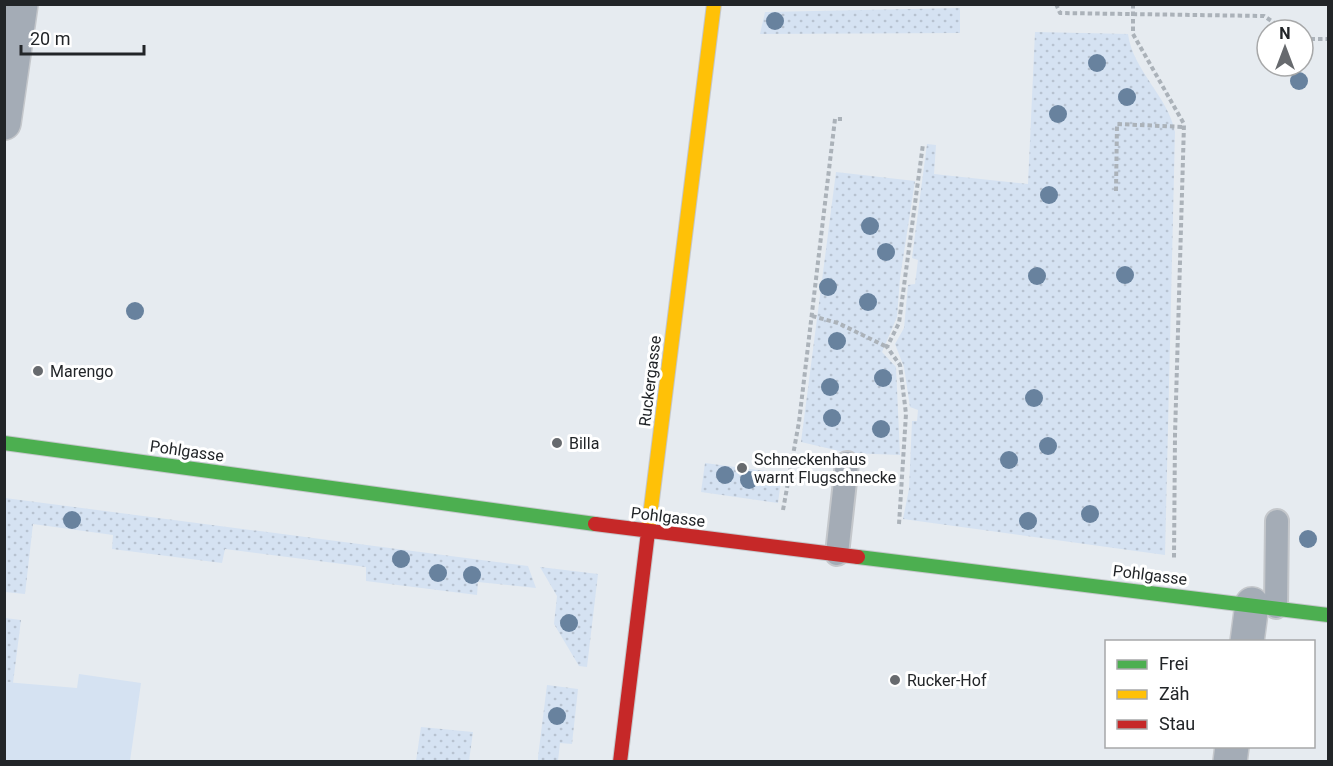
<svg xmlns="http://www.w3.org/2000/svg" width="1333" height="766" font-family="Roboto,sans-serif">
<style>
.grass{fill:url(#grass-dots)}
.garden{fill:#d5e2f2}
.lines{fill:none;stroke-linecap:round;stroke-linejoin:round}
.lane-casing{stroke:#c4c7cb;stroke-width:26}
.street-casing{stroke:#c4c7cb;stroke-width:36}
.fast-casing{stroke:#c4c7cb;stroke-width:16}
.slow-casing{stroke:#c4c7cb;stroke-width:16}
.jam-casing{stroke:#c4c7cb;stroke-width:16}
.path{stroke:#abb2b9;stroke-width:4;stroke-dasharray:4.5 3;stroke-linecap:butt}
.lane{stroke:#a4acb6;stroke-width:22}
.street{stroke:#a4acb6;stroke-width:33}
.fast{stroke:#4caf50;stroke-width:14}
.slow{stroke:#ffc107;stroke-width:14}
.jam{stroke:#c62828;stroke-width:14}
.tree{fill:#68829e}
.poi-dot{fill:#676a6e;stroke:#fff;stroke-width:2}
.labels{text-anchor:middle;dominant-baseline:central;stroke-width:6;stroke-linejoin:round;paint-order:stroke}
.poi-label{font-size:16px;fill:#222528;stroke:#fff;text-anchor:start}
.street-label{font-size:16px;fill:#222528;stroke:#fff}
</style>
<defs>
<pattern id="grass-dots" width="8" height="8" patternUnits="userSpaceOnUse" patternTransform="scale(1.5)"><rect width="8" height="8" fill="#d5e2f2"/><path d="M2 2h.1M6 6h.1" fill="none" stroke="#b7c2d0" stroke-width="1.8" stroke-linecap="round"/></pattern>
</defs>
<rect width="100%" height="100%" fill="#e6ebf0"/>
<!-- grass -->
<path class="grass" d="M 960,8 L 960,33 L 760,34 L 765,12 Z
M 1035,32 L 1128,34 C 1133,71 1168,96 1175,132 L 1165,555 L 903,519 L 909,489 L 912,421 L 917,421 L 918,410 L 910,407 L 904,367 L 895,344 L 904,328 L 908,285 L 915,284 L 918,260 L 912,258 L 927,144 L 936,145 L 934,174 L 1028,184 Z
M 836,172 L 915,181 L 900,278 L 897,317 L 882,352 L 896,367 L 900,455 L 848,453 L 801,442 Z
M 705,463 L 782,473 L 778,503 L 701,492 Z
M 5,498 L 528,566 L 536,588 L 478,582 L 477,595 L 366,581 L 366,567 L 225,549 L 222,563 L 112,549 L 113,535 L 33,524 L 25,594 L 5,592 Z
M 540,567 L 598,574 L 587,667 L 579,666 L 554,624 L 557,596 Z
M 5,618 L 21,620 L 13,683 L 5,682 Z
M 547,685 L 578,689 L 572,744 L 560,743 L 558,761 L 538,761 L 538,757 Z
M 421,727 L 473,732 L 469,761 L 416,761 Z"/>
<!-- garden -->
<path class="garden" d="M 79,674 L 141,683 L 130,761 L 5,761 L 5,682 L 77,688 Z"/>
<g class="lines">
<defs>
<path id="lane" d="M 837,554 L 847,463
M 1276,607 L 1277,521"/>
<path id="street" d="M 4,123 L 21,4
M 1247,642 L 1252,604
M 1230,762 L 1232,746"/>
<path id="fast" d="M 4,443 L 595,524
M 858,557 L 1328,615"/>
<path id="slow" d="M 648,532 L 714,4"/>
<path id="jam" d="M 595,524 L 858,557
M 620,762 L 648,532"/>
</defs>
<!-- lane casing -->
<use href="#lane" class="lane-casing"/>
<!-- street casing -->
<use href="#street" class="street-casing"/>
<!-- fast casing -->
<use href="#fast" class="fast-casing"/>
<!-- slow casing -->
<use href="#slow" class="slow-casing"/>
<!-- jam casing -->
<use href="#jam" class="jam-casing"/>
<!-- path -->
<path class="path" d="M 1056,4 L 1060,13 L 1264,16 L 1285,30
M 1133,4 L 1133,34 L 1184,124 L 1175,435 L 1174,558
M 1303,39 L 1328,39
M 1116,191 L 1117,124 L 1184,127
M 812,316 L 838,323 L 887,347
M 783,510 L 799,422 L 835,119 L 842,119
M 899,524 L 906,414 L 900,365 L 887,347 L 899,323 L 923,144"/>
<!-- lane -->
<use href="#lane" class="lane"/>
<!-- street -->
<use href="#street" class="street"/>
<!-- fast -->
<use href="#fast" class="fast"/>
<!-- slow -->
<use href="#slow" class="slow"/>
<!-- jam -->
<use href="#jam" class="jam"/>
</g>
<!-- trees -->
<g class="tree">
<circle cx="775" cy="21" r="9"/>
<circle cx="1097" cy="63" r="9"/>
<circle cx="1299" cy="81" r="9"/>
<circle cx="1127" cy="97" r="9"/>
<circle cx="1058" cy="114" r="9"/>
<circle cx="1049" cy="195" r="9"/>
<circle cx="870" cy="226" r="9"/>
<circle cx="886" cy="252" r="9"/>
<circle cx="1125" cy="275" r="9"/>
<circle cx="1037" cy="276" r="9"/>
<circle cx="828" cy="287" r="9"/>
<circle cx="868" cy="302" r="9"/>
<circle cx="135" cy="311" r="9"/>
<circle cx="837" cy="341" r="9"/>
<circle cx="883" cy="378" r="9"/>
<circle cx="830" cy="387" r="9"/>
<circle cx="1034" cy="398" r="9"/>
<circle cx="832" cy="418" r="9"/>
<circle cx="881" cy="429" r="9"/>
<circle cx="1048" cy="446" r="9"/>
<circle cx="1009" cy="460" r="9"/>
<circle cx="725" cy="475" r="9"/>
<circle cx="749" cy="480" r="9"/>
<circle cx="1090" cy="514" r="9"/>
<circle cx="72" cy="520" r="9"/>
<circle cx="1028" cy="521" r="9"/>
<circle cx="1308" cy="539" r="9"/>
<circle cx="401" cy="559" r="9"/>
<circle cx="438" cy="573" r="9"/>
<circle cx="472" cy="575" r="9"/>
<circle cx="569" cy="623" r="9"/>
<circle cx="557" cy="716" r="9"/>
</g>
<!-- markers -->
<g class="poi-dot">
<circle cx="38" cy="371" r="6"/>
<circle cx="557" cy="443" r="6"/>
<circle cx="742" cy="468" r="6"/>
<circle cx="895" cy="680" r="6"/>
</g>
<g class="labels">
<!-- poi labels -->
<g class="poi-label">
<text x="50" y="371">Marengo</text>
<text x="569" y="443">Billa</text>
<text x="754" y="459">Schneckenhaus<tspan x="754" dy="18">warnt Flugschnecke</tspan></text>
<text x="907" y="680">Rucker-Hof</text>
</g>
<!-- street labels -->
<g class="street-label">
<text transform="translate(650 381) rotate(-83)">Ruckergasse</text>
<text transform="translate(187 451) rotate(8)">Pohlgasse</text>
<text transform="translate(668 517) rotate(7)">Pohlgasse</text>
<text transform="translate(1150 575) rotate(7)">Pohlgasse</text>
</g>
</g>
<!-- border -->
<rect width="1333" height="766" fill="none" stroke="#222528" stroke-width="12"/>
<!-- legend -->
<rect x="1105" y="640" width="210" height="108" fill="#ffffff" stroke="#a7a8a9" stroke-width="1.5"/>
<rect x="1117" y="660" width="30" height="9" fill="#4caf50" stroke="#a7a8a9" stroke-width="1.5"/>
<text x="1159" y="670" font-size="18" fill="#222528">Frei</text>
<rect x="1117" y="690" width="30" height="9" fill="#ffc107" stroke="#a7a8a9" stroke-width="1.5"/>
<text x="1159" y="700" font-size="18" fill="#222528">Zäh</text>
<rect x="1117" y="720" width="30" height="9" fill="#c62828" stroke="#a7a8a9" stroke-width="1.5"/>
<text x="1159" y="730" font-size="18" fill="#222528">Stau</text>
<!-- north arrow -->
<g transform="translate(1285 48)"><circle r="28" fill="#ffffff" stroke="#a7a8a9" stroke-width="1.5"/>
<path d="M0-4.5L10 22L0 15L-10 22Z" fill="#676a6e"/>
<text y="-9" font-size="16" font-weight="bold" text-anchor="middle" fill="#222528">N</text>
</g>
<!-- scale -->
<path d="M21 45v9h123v-9" fill="none" stroke="#222528" stroke-width="3"/>
<text x="30" y="45" font-size="18" fill="#222528" stroke="#ffffff" stroke-width="4.5" paint-order="stroke">20 m</text>
</svg>
